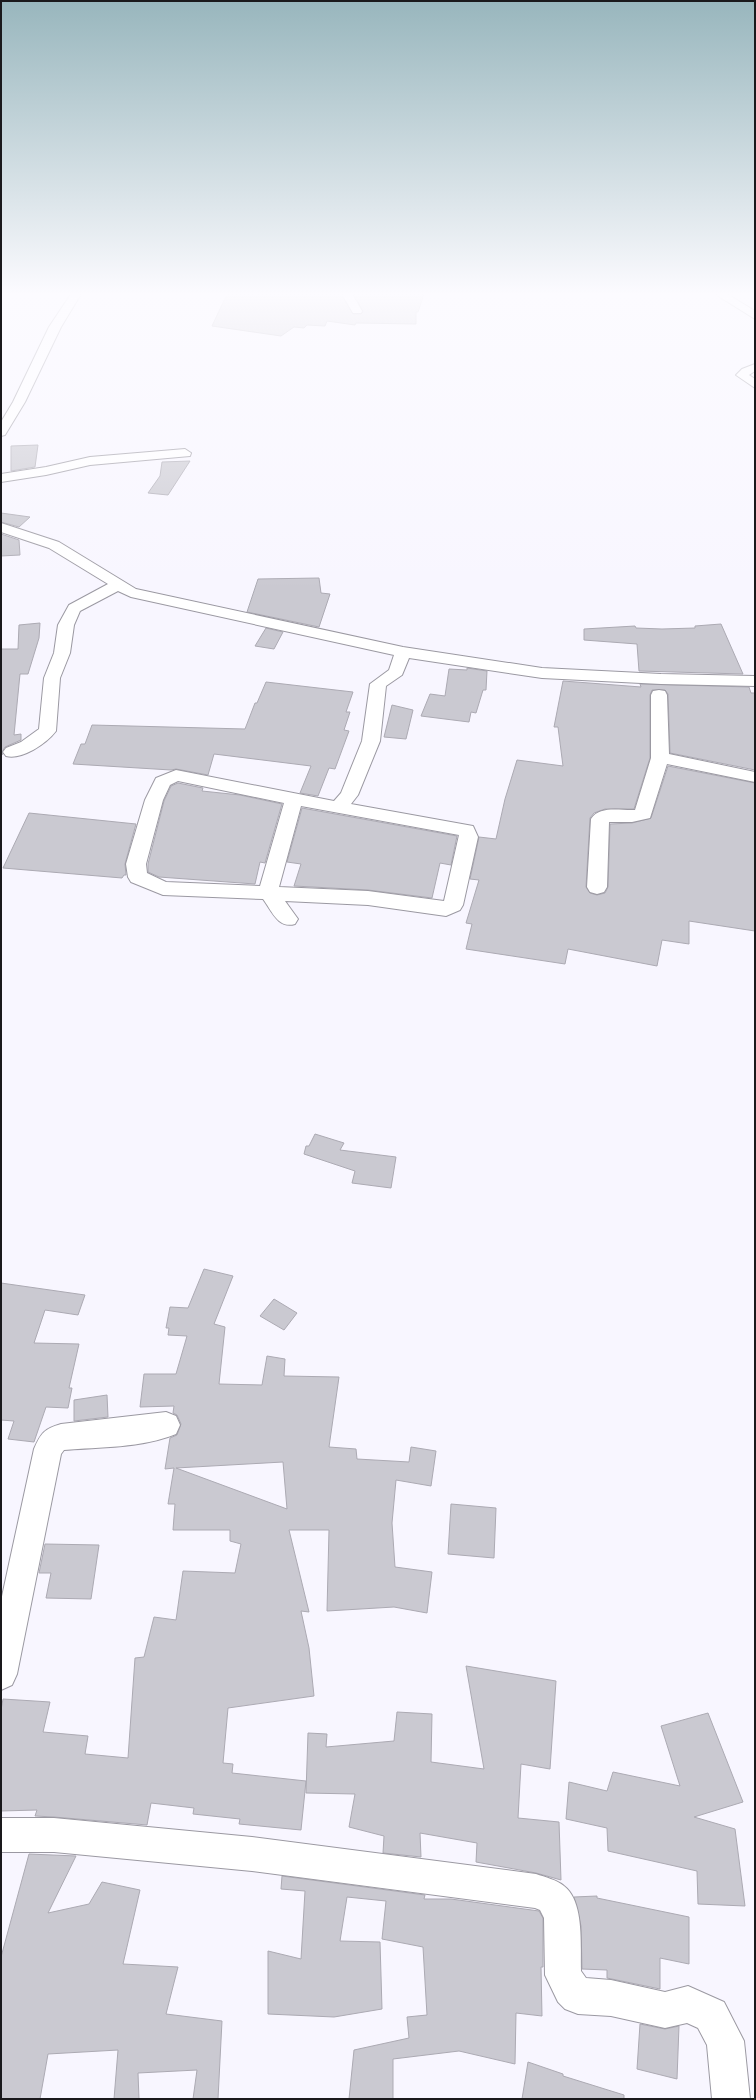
<svg xmlns="http://www.w3.org/2000/svg" width="756" height="2100" font-family="'Times New Roman',serif">
<style>
.building{fill:#cac9d1;stroke:#acaab3;fill-rule:evenodd}
.lines{fill:none;stroke-linecap:round;stroke-linejoin:round}
.minor-casing{stroke:#9b99a2;stroke-width:2}
.minor{fill:#fff;fill-rule:evenodd}
</style>
<rect width="100%" height="100%" fill="#f8f6ff"/>
<!-- building -->
<path class="building" d="M 227,294 L 341,294 L 353,314 L 361,314 L 363,312 L 354,294 L 424,294 L 418,312 L 416,312 L 416,324 L 356,323 L 355,325 L 327,321 L 325,326 L 307,325 L 304,328 L 294,327 L 281,336 L 212,326 Z
M 38,445 L 35,467 L 11,471 L 11,446 Z
M 190,461 L 168,495 L 148,493 L 160,476 L 162,462 Z
M 1,513 L 30,517 L 19,527 L 1,522 Z
M 1,534 L 19,540 L 20,555 L 1,556 Z
M 319,578 L 321,593 L 330,594 L 319,627 L 247,612 L 258,579 Z
M 40,623 L 39,638 L 28,674 L 20,674 L 14,735 L 21,734 L 21,740 L 5,747 L 2,752 L 3,754 L 1,755 L 1,649 L 18,649 L 19,625 Z
M 721,624 L 743,674 L 639,671 L 637,644 L 584,640 L 584,629 L 635,626 L 636,628 L 662,629 L 695,628 L 695,626 Z
M 266,628 L 283,632 L 274,649 L 255,646 Z
M 467,668 L 487,671 L 486,690 L 483,690 L 476,713 L 471,712 L 469,722 L 421,716 L 430,694 L 445,696 L 449,669 L 467,670 Z
M 563,681 L 641,687 L 640,684 L 749,687 L 751,693 L 755,693 L 755,770 L 670,753 L 668,694 L 665,690 L 652,690 L 650,695 L 650,758 L 634,809 L 605,809 L 594,813 L 590,818 L 586,887 L 590,893 L 597,895 L 605,893 L 608,887 L 610,824 L 632,823 L 651,818 L 668,766 L 755,783 L 755,931 L 689,921 L 689,944 L 662,940 L 657,966 L 568,949 L 565,964 L 466,949 L 472,924 L 466,923 L 479,880 L 470,879 L 479,837 L 496,839 L 505,799 L 517,760 L 563,766 L 558,727 L 554,727 Z
M 266,682 L 353,692 L 346,712 L 350,712 L 344,730 L 349,731 L 335,769 L 329,768 L 318,796 L 300,793 L 311,766 L 214,754 L 208,775 L 176,769 L 171,770 L 73,764 L 81,744 L 85,744 L 92,725 L 245,729 L 255,703 L 257,703 Z
M 392,705 L 413,710 L 406,739 L 384,737 Z
M 178,783 L 203,788 L 202,791 L 240,795 L 282,804 L 265,863 L 260,862 L 255,884 L 159,877 L 148,872 L 148,864 L 164,801 L 171,786 Z
M 302,808 L 457,836 L 451,865 L 440,863 L 432,898 L 368,890 L 294,886 L 301,864 L 287,862 Z
M 29,813 L 136,824 L 125,864 L 126,875 L 124,875 L 122,878 L 3,868 Z
M 315,1134 L 344,1143 L 340,1150 L 396,1157 L 391,1188 L 352,1183 L 355,1171 L 304,1154 L 306,1146 L 309,1146 Z
M 204,1269 L 233,1276 L 214,1324 L 225,1327 L 219,1384 L 262,1385 L 267,1356 L 285,1359 L 284,1376 L 339,1377 L 329,1447 L 356,1449 L 357,1459 L 409,1462 L 411,1447 L 436,1451 L 431,1486 L 396,1480 L 392,1523 L 395,1567 L 432,1572 L 427,1613 L 394,1607 L 327,1611 L 329,1530 L 289,1530 L 309,1612 L 301,1611 L 309,1648 L 314,1696 L 228,1708 L 223,1763 L 233,1764 L 232,1773 L 306,1781 L 301,1830 L 239,1824 L 240,1819 L 193,1814 L 194,1808 L 151,1803 L 147,1825 L 54,1817 L 35,1816 L 37,1810 L 1,1811 L 1,1710 L 3,1699 L 50,1702 L 43,1732 L 88,1736 L 85,1754 L 128,1758 L 135,1658 L 144,1657 L 154,1617 L 176,1620 L 183,1571 L 235,1573 L 241,1544 L 230,1541 L 230,1530 L 173,1530 L 175,1504 L 168,1504 L 174,1468 L 165,1469 L 170,1438 L 177,1435 L 181,1424 L 177,1415 L 173,1413 L 174,1406 L 140,1407 L 144,1374 L 176,1374 L 187,1336 L 168,1335 L 169,1328 L 166,1328 L 170,1307 L 188,1308 ZM 283,1462 L 287,1509 L 176,1468 Z
M 1,1283 L 85,1295 L 78,1315 L 45,1310 L 34,1343 L 79,1344 L 69,1388 L 72,1388 L 68,1408 L 46,1407 L 34,1442 L 8,1439 L 14,1421 L 1,1420 Z
M 274,1299 L 297,1313 L 284,1330 L 260,1316 Z
M 107,1395 L 108,1417 L 74,1421 L 74,1400 Z
M 451,1504 L 496,1508 L 494,1558 L 448,1554 Z
M 45,1544 L 99,1545 L 91,1599 L 46,1598 L 51,1573 L 39,1573 Z
M 466,1666 L 556,1681 L 550,1769 L 521,1764 L 518,1818 L 559,1822 L 561,1880 L 536,1873 L 476,1862 L 477,1843 L 420,1833 L 421,1857 L 383,1853 L 384,1836 L 349,1827 L 355,1794 L 306,1793 L 308,1733 L 327,1734 L 326,1747 L 394,1741 L 397,1712 L 432,1714 L 431,1762 L 484,1769 Z
M 708,1713 L 743,1802 L 694,1817 L 735,1829 L 745,1906 L 698,1904 L 697,1871 L 608,1851 L 607,1828 L 566,1819 L 569,1782 L 607,1791 L 613,1772 L 680,1786 L 661,1726 Z
M 29,1854 L 76,1856 L 48,1913 L 89,1904 L 102,1882 L 140,1890 L 123,1964 L 178,1967 L 166,2014 L 222,2021 L 218,2099 L 193,2099 L 197,2070 L 138,2073 L 139,2099 L 114,2099 L 118,2050 L 48,2054 L 40,2099 L 1,2099 L 1,1957 Z
M 282,1876 L 425,1895 L 424,1899 L 451,1899 L 539,1911 L 543,1918 L 543,1967 L 541,1967 L 542,2016 L 516,2013 L 515,2064 L 459,2051 L 393,2059 L 393,2099 L 349,2099 L 354,2050 L 409,2038 L 407,2017 L 427,2015 L 423,1947 L 382,1939 L 386,1901 L 347,1897 L 340,1941 L 380,1942 L 382,2009 L 334,2017 L 268,2014 L 268,1951 L 301,1959 L 305,1891 L 281,1889 Z
M 597,1896 L 597,1898 L 689,1917 L 689,1964 L 660,1958 L 660,1989 L 607,1978 L 607,1970 L 582,1969 L 581,1926 L 574,1897 Z
M 640,2024 L 665,2029 L 679,2026 L 677,2079 L 637,2069 Z
M 528,2062 L 563,2074 L 563,2076 L 624,2095 L 624,2099 L 522,2099 Z"/>
<g class="lines">
<defs>
<path id="minor" d="M 71,294 L 81,294 L 61,327 L 25,402 L 5,435 L 1,436 L 1,422 L 13,402 L 49,327 Z
M 342,294 L 352,294 L 362,311 L 361,313 L 353,313 Z
M 715,294 L 727,294 L 755,311 L 755,319 Z
M 755,364 L 755,371 L 749,375 L 755,379 L 755,388 L 736,375 L 742,369 Z
M 185,449 L 191,453 L 190,456 L 90,465 L 46,475 L 1,482 L 1,474 L 46,467 L 90,457 Z
M 1,523 L 59,542 L 136,589 L 403,647 L 542,668 L 661,674 L 755,676 L 755,686 L 661,684 L 542,678 L 409,658 L 402,675 L 386,686 L 380,741 L 358,795 L 351,804 L 473,826 L 478,837 L 463,905 L 460,910 L 446,916 L 368,905 L 285,901 L 298,919 L 295,924 C 278,929 272,911 263,899 L 163,895 L 131,882 L 128,877 L 126,864 L 145,800 L 156,778 L 176,770 L 334,801 L 341,793 L 362,741 L 370,684 L 389,670 L 394,655 L 131,597 L 118,591 L 80,611 L 74,625 L 70,653 L 60,678 L 56,731 C 46,744 22,760 6,756 L 3,752 L 6,748 L 21,742 L 39,729 L 44,678 L 54,653 L 58,625 L 69,605 L 108,584 L 49,548 L 1,532 ZM 178,781 L 284,803 L 260,886 L 166,882 L 147,873 L 146,864 L 163,800 L 170,785 ZM 301,806 L 459,835 L 444,901 L 368,891 L 279,887 Z
M 659,690 L 665,691 L 667,695 L 669,754 L 755,772 L 755,782 L 667,764 L 650,818 L 632,822 L 609,822 L 607,887 L 604,892 L 597,894 L 590,892 L 587,887 L 591,819 C 600,805 621,811 635,810 L 651,758 L 651,695 L 653,691 Z
M 166,1412 L 176,1416 L 180,1425 L 176,1434 C 142,1448 100,1447 64,1450 L 61,1454 L 17,1674 L 12,1685 L 1,1690 L 1,1601 L 34,1449 C 41,1433 44,1429 61,1424 Z
M 1,1818 L 54,1818 L 252,1837 L 536,1874 C 545,1877 557,1880 564,1886 C 585,1902 580,1948 581,1971 L 586,1978 L 611,1980 L 665,1992 L 688,1986 L 724,2002 L 744,2041 L 750,2099 L 712,2099 L 707,2045 L 698,2028 L 687,2023 L 665,2028 L 611,2016 L 578,2014 L 565,2009 L 558,2002 L 545,1975 L 544,1918 L 540,1910 L 535,1908 L 252,1871 L 54,1852 L 1,1852 Z"/>
</defs>
<!-- minor casing -->
<use href="#minor" class="minor-casing"/>
<!-- minor -->
<use href="#minor" class="minor"/>
</g>
<!-- sky -->
<linearGradient id="sky" x2="0" y2="1"><stop stop-color="#98b6bd"/><stop offset="0.5" stop-color="#fcfbff"/><stop offset="1" stop-color="#fcfbff" stop-opacity="0"/></linearGradient>
<rect width="756" height="588" fill="url(#sky)"/>
<!-- border -->
<rect width="756" height="2100" fill="none" stroke="#1a191c" stroke-width="4"/>
</svg>
